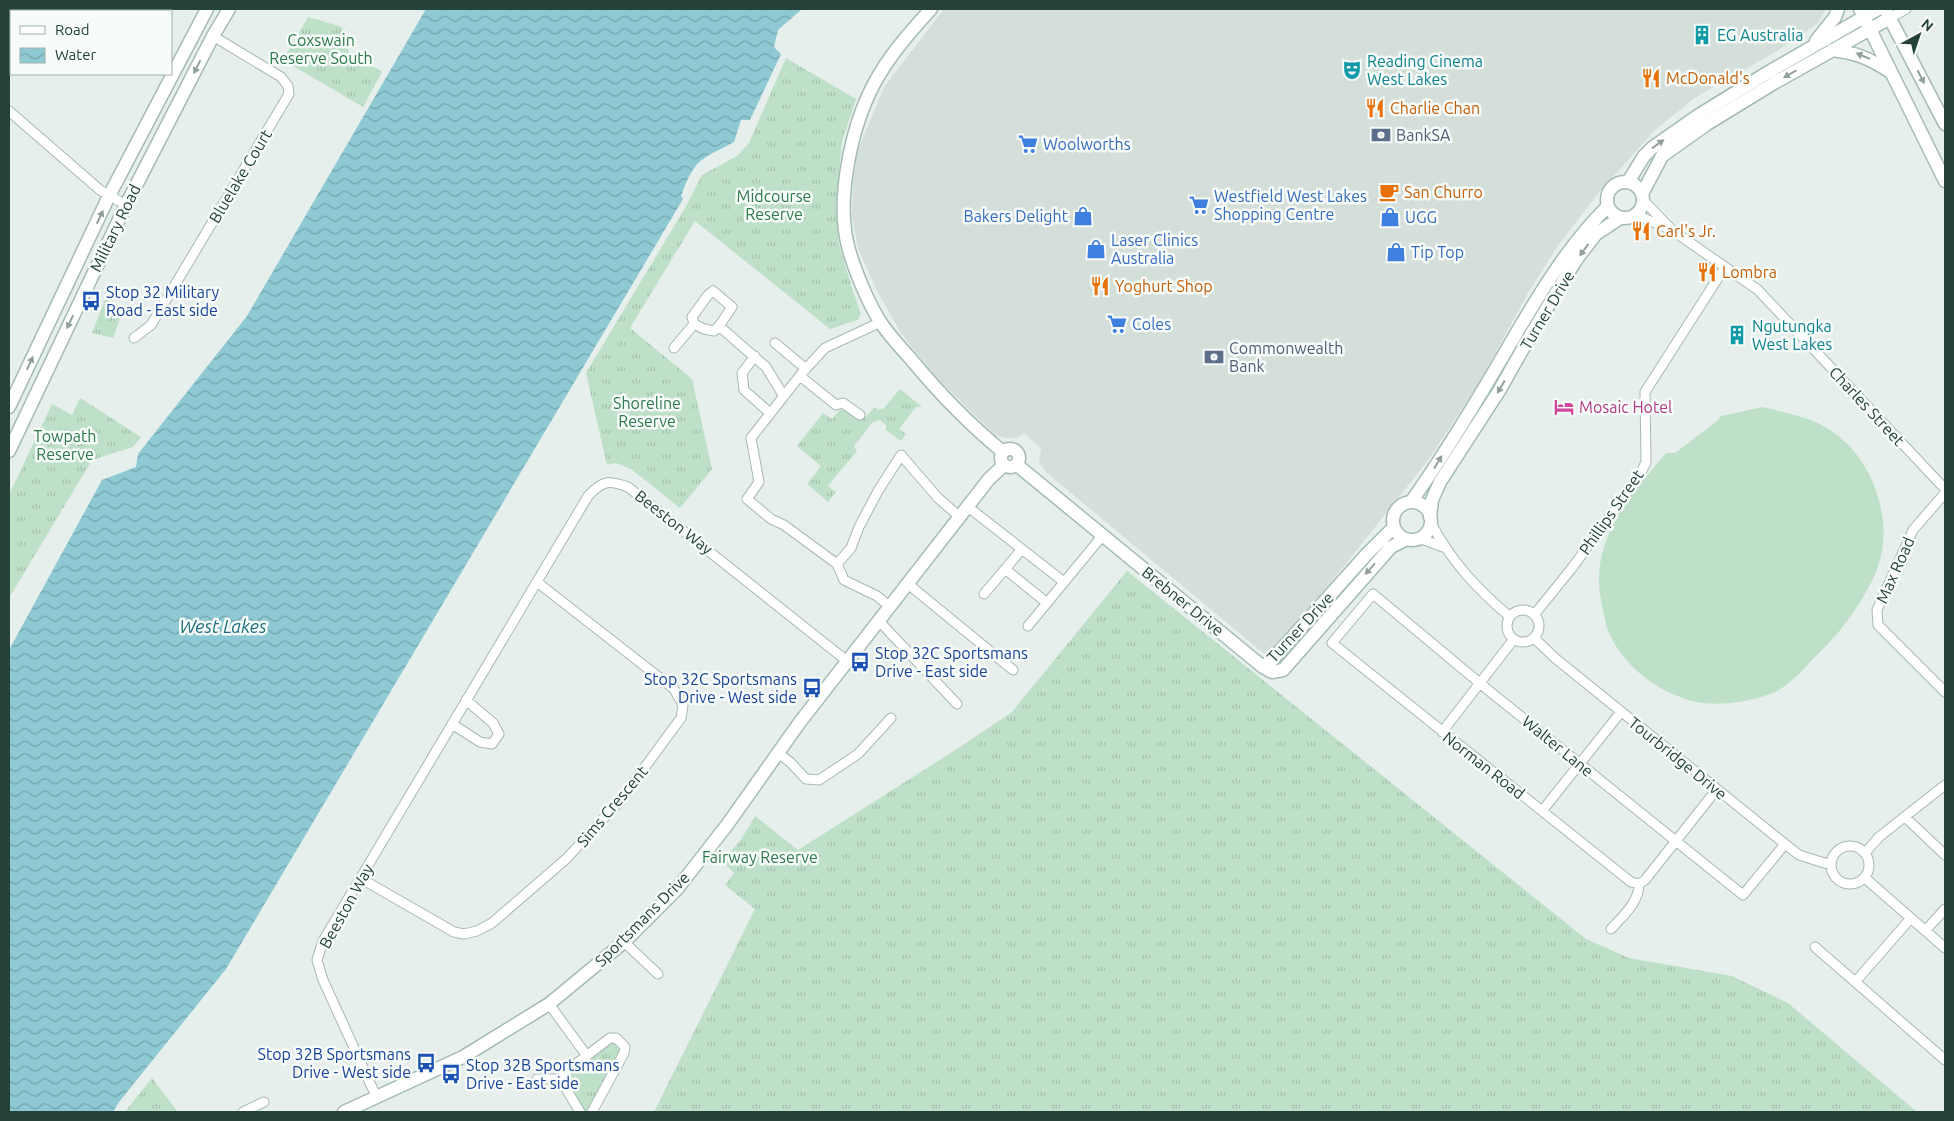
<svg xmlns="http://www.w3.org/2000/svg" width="1954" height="1121" font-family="Ubuntu,sans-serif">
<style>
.built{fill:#d4dfda}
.grass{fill:url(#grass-tufts)}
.pitch{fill:#bfe0c8}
.water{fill:url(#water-waves)}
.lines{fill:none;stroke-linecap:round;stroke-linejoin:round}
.street-casing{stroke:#a8b8b2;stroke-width:11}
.secondary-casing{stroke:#a4bbb3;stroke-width:15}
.street{stroke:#fff;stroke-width:9}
.secondary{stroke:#fff;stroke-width:12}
.oneway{fill:#92a09c}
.labels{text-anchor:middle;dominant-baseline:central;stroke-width:5;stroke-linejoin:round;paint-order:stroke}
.culture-label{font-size:16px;fill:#0d838f;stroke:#f7fbf9;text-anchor:start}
.park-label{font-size:16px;fill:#2d7a4b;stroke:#f7fbf9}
.food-label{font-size:16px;fill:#c56008;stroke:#f7fbf9;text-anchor:start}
.service-label{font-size:16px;fill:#4e5e75;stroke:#f7fbf9;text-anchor:start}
.shop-label{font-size:16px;fill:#366cbe;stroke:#f7fbf9;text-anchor:start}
.street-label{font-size:16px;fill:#24423a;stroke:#f7fbf9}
.transit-label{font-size:16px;fill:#164399;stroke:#f7fbf9;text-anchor:start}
.hotel-label{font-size:16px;fill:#b23c85;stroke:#f7fbf9;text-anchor:start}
.water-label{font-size:18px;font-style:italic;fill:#1c6f80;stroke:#f7fbf9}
</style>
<defs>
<pattern id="grass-tufts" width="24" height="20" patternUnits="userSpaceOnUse" patternTransform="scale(1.25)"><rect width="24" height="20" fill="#bfe0c8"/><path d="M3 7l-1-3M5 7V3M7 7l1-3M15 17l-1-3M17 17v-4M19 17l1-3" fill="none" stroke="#a4c1ad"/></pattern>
<pattern id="water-waves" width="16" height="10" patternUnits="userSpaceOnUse" patternTransform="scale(1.25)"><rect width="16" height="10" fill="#8ec9d4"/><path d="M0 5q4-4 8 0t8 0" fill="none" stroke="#74a5ad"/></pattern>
</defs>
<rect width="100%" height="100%" fill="#e6efeb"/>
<!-- built -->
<path class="built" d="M 944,9 L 1826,9 L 1817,24 L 1777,51 L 1696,97 L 1655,130 L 1595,197 L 1557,247 L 1528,293 L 1479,383 L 1426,463 L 1277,650 L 1271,653 L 1262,652 L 1047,473 L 1039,463 L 1041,448 L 1024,433 L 1016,438 L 1005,438 L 995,435 L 932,373 L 901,333 L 877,291 L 858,248 L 852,217 L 853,181 L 858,150 L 884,87 Z"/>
<!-- grass -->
<path class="grass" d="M 308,17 L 342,27 L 349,52 L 382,72 L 363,107 L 283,60 Z
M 786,58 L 856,99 L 842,141 L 836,204 L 839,244 L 852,288 L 861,314 L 857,320 L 830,329 L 695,221 L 630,328 L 692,379 L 712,469 L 680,508 L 631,469 L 616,463 L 607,465 L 586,373 L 685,208 L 702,175 L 737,156 L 749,143 Z
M 106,297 L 121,316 L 113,338 L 92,333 Z
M 900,389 L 922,407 L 916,407 L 899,429 L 906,434 L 901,441 L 886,430 L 886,425 L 880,420 L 873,422 L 854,446 L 857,451 L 828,486 L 836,492 L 828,502 L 807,484 L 821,466 L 797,446 L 823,413 L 832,419 L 840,410 L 848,410 L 862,421 L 875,407 L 878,410 L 884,408 Z
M 80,398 L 141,437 L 133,447 L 92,460 L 9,598 L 9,495 L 52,404 L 72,415 Z
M 1127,571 L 1586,939 L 1629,958 L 1732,976 L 1788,1003 L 1917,1112 L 654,1112 L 755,909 L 725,885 L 734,873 L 722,861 L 740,841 L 755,816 L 798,850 L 957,749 L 1012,712 Z
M 610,1038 L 625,1047 L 592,1112 L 580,1112 L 563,1086 L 564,1073 Z
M 152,1078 L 178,1112 L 125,1112 Z"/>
<!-- pitch -->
<path class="pitch" d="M 1763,407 C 1789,414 1810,416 1833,432 C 1872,458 1895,521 1878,566 C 1869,593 1845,627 1824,648 C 1808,663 1792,686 1770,694 C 1750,702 1714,707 1692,701 C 1657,691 1624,667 1609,633 C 1606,627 1605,618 1603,610 C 1586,544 1626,501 1666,453 L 1675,453 L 1717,421 L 1721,416 Z"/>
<!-- water -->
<path class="water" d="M 426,9 L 802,9 L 778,30 L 774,47 L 781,54 L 750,120 L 741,120 L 734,142 C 700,160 695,158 681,196 L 683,199 L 226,969 L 119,1102 L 113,1112 L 9,1112 L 9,650 L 102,480 L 136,467 L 138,454 L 247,316 Z"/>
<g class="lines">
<defs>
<path id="street" d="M 1890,18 L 1906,9
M 9,111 L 100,190 L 126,205
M 1643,200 L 1672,230 L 1758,290 L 1945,489
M 1636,215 L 1667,228
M 881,322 L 825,348 L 802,373 L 751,438 L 759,482 L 747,499 L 771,519 L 784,525 L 837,564 L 844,580 L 877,596 L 889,606
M 719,326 L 714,331 L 704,329 L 694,324 L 692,317 L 708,295 L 713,291 L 732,307 L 719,326 L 766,367 L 783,395
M 134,338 L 151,325 L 289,94 L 288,86 L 281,77 L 213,36
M 775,343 L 806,369
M 674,348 L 694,324
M 755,356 L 742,373 L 744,390 L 770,413
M 800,376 L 836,405 L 843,403 L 860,415
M 1945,493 L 1913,530 L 1877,610 L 1878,625 L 1945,692
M 968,507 L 1064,582
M 1431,523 C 1451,561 1477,589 1510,617
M 1419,538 L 1443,547
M 837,564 L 851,548 L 859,527 L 878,491 L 901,455 L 938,498 L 960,517
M 1005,569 L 1047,603
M 908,584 L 1013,670
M 984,594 L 1022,549
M1507 626a16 16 0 1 1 32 0a16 16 0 1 1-32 0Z
M 1534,615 L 1572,568 L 1640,475 L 1646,462 L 1645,392 L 1725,267
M 879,621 L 957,704
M 1028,626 L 1103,535
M 1534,638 L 1555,658 L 1785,844 L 1799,855 L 1831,865
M 452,724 L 480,742 L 492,744 L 499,734 L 493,723 L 466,700
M 1442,732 L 1514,639
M 778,753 L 790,762 L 806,779 L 819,780 L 858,754 L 891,718
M 1542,811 L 1621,712
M 1905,817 L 1945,855
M1831 865a19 19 0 1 1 38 0a19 19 0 1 1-38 0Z
M 1865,853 L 1879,837 L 1945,785
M 360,878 L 454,932 L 464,934 L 477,931 L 492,923 L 566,859 L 620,801 L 681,718 L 683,705 L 674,689 L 537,582
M 1865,878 L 1945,948
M 1639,884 L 1631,882 L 1332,643 L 1373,594 L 1488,690 L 1743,895 L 1785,844
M 1639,884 L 1645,880 L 1717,789
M 1611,929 C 1623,916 1639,902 1639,884
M 1925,931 L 1945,909
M 624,942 L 658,974
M 1815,947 L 1945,1060
M 1856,981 L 1911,918
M 549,1004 L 587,1056
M 537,1079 L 560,1079
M 376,1096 L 323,980 L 317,960 L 323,941 L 588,496 C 603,480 609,480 628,487 L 847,661
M 243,1112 L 264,1102
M 580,1112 L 560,1079 L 564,1073 L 610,1038 L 616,1038 L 625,1047 L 624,1053 L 592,1112"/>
<path id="secondary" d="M 931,9 C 910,32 888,57 874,84 C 851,127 835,202 849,250 C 855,271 869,305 881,323 C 889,335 900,347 910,358 C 938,392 969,424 1003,452
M 1860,9 L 1945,181
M 1886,11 L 1945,124
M 1816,41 L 1835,17 L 1838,9
M 1832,50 C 1857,53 1868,58 1889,71
M1607 200a18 18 0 1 1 36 0a18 18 0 1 1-36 0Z
M 1628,182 L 1644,156 L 1652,148 L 1699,115 L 1767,73 L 1878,9
M 1642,194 L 1662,156 L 1707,124 L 1774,83 L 1890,18
M 9,407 L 109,196 L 207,9
M1001 458a9 9 0 1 1 18 0a9 9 0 1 1-18 0Z
M 9,451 L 126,205 L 213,36 L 229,9
M 1017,465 L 1263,667 L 1272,672 L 1283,670 L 1391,547 L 1407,539
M 1411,502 C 1442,458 1472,409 1499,363 C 1531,308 1562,252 1607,207
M1393 521a19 19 0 1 1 38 0a19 19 0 1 1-38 0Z
M 1430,517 L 1432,500 L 1440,482 L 1499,391 L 1533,331 L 1576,260 L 1596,234 L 1620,218
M 1263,667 L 1272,660 L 1366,555 L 1394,527
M 344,1112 L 463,1057 L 549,1004 L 624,942 L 677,889 L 727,825 L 800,722 L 989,479 L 1004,465"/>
</defs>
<!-- street casing -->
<use href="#street" class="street-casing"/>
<!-- secondary casing -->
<use href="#secondary" class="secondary-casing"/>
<!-- street -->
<use href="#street" class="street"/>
<!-- secondary -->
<use href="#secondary" class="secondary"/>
</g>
<!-- one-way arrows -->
<defs><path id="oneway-solid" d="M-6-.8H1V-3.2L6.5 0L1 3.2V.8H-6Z" transform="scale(1.25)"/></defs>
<g class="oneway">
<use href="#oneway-solid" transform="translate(1863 56) rotate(-157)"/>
<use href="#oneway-solid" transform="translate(197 67) rotate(117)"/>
<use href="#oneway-solid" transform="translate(1790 74) rotate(150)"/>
<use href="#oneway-solid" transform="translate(1921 77) rotate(63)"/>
<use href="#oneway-solid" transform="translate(1658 144) rotate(-36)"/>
<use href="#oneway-solid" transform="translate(100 217) rotate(-65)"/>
<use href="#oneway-solid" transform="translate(1584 250) rotate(126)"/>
<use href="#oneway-solid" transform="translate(70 322) rotate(115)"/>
<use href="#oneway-solid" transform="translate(30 363) rotate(-65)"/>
<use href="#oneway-solid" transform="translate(1501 387) rotate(120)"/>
<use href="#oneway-solid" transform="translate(1438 462) rotate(-59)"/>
<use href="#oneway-solid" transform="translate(1370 569) rotate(132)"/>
</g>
<!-- icons -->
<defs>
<symbol id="building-bare" viewBox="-9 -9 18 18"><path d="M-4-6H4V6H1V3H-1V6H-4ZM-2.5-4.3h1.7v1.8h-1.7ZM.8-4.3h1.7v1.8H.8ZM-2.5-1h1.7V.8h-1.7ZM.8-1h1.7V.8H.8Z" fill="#0f9aa8" stroke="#f7fbf9" stroke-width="2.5" paint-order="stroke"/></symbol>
<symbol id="theatre-bare" viewBox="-9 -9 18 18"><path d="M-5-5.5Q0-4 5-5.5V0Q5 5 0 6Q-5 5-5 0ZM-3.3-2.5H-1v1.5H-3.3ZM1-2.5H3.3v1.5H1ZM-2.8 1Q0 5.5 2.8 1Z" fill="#0f9aa8" stroke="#f7fbf9" stroke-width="2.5" paint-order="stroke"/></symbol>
<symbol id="restaurant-bare" viewBox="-9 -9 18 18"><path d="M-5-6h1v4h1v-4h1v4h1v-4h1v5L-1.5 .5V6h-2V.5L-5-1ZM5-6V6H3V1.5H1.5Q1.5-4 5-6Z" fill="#e8710a" stroke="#f7fbf9" stroke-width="2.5" paint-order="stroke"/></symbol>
<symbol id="bank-bare" viewBox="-9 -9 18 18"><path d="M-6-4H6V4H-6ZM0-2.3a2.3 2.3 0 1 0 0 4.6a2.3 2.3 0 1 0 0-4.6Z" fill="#5c6f8a" stroke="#f7fbf9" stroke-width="2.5" paint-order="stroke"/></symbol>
<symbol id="supermarket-bare" viewBox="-9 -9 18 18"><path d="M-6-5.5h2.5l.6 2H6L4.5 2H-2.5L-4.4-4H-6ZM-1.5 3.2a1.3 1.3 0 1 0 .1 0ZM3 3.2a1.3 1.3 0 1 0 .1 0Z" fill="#3f7fe0" stroke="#f7fbf9" stroke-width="2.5" paint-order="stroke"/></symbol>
<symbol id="cafe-bare" viewBox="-9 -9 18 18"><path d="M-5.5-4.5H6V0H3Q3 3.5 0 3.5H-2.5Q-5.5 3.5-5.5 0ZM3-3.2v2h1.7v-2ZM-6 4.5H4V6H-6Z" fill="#e8710a" stroke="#f7fbf9" stroke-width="2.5" paint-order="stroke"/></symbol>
<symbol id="shop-bare" viewBox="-9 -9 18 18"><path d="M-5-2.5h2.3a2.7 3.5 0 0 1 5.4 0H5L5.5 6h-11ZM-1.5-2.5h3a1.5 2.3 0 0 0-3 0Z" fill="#3f7fe0" stroke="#f7fbf9" stroke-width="2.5" paint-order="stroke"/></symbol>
<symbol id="bus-bare" viewBox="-9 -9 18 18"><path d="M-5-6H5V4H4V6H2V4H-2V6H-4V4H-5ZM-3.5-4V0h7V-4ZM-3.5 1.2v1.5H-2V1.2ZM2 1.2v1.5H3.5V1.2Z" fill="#1a4fb4" stroke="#f7fbf9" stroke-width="2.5" paint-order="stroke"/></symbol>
<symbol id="hotel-bare" viewBox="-9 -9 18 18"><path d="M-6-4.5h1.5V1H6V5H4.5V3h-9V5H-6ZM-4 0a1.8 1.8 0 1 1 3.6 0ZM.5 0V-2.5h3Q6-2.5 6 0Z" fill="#d1479c" stroke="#f7fbf9" stroke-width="2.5" paint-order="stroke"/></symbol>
</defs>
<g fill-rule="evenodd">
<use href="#building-bare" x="1688" y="21" width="28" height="28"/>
<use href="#theatre-bare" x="1338" y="56" width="28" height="28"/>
<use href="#restaurant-bare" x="1637" y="64" width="28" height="28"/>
<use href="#restaurant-bare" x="1361" y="94" width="28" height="28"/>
<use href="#bank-bare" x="1367" y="121" width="28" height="28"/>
<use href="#supermarket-bare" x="1014" y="130" width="28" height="28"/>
<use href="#cafe-bare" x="1375" y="178" width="28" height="28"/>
<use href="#supermarket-bare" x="1185" y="191" width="28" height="28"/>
<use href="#shop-bare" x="1069" y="202" width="28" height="28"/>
<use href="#shop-bare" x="1376" y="203" width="28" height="28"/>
<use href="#restaurant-bare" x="1627" y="217" width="28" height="28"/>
<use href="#shop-bare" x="1082" y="235" width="28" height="28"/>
<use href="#shop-bare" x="1382" y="238" width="28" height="28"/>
<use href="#restaurant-bare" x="1693" y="258" width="28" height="28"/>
<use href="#restaurant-bare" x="1086" y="272" width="28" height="28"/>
<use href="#bus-bare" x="77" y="287" width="28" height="28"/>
<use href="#supermarket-bare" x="1103" y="310" width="28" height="28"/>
<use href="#building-bare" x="1723" y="321" width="28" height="28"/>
<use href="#bank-bare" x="1200" y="343" width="28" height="28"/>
<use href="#hotel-bare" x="1550" y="393" width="28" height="28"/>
<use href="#bus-bare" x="846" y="648" width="28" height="28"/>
<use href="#bus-bare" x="798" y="674" width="28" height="28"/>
<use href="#bus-bare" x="412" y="1049" width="28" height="28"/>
<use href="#bus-bare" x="437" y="1060" width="28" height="28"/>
</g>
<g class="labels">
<!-- culture labels -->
<g class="culture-label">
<text x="1717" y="35">EG Australia</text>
<text x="1367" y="61">Reading Cinema<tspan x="1367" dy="18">West Lakes</tspan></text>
<text x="1752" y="326">Ngutungka<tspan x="1752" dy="18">West Lakes</tspan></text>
</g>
<!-- park labels -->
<g class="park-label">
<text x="321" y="40">Coxswain<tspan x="321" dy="18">Reserve South</tspan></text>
<text x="774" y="196">Midcourse<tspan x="774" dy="18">Reserve</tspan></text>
<text x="647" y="403">Shoreline<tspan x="647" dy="18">Reserve</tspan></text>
<text x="65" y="436">Towpath<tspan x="65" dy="18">Reserve</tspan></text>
<text x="760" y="857">Fairway Reserve</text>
</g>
<!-- food labels -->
<g class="food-label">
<text x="1666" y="78">McDonald's</text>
<text x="1390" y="108">Charlie Chan</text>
<text x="1404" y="192">San Churro</text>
<text x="1656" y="231">Carl's Jr.</text>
<text x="1722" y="272">Lombra</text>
<text x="1115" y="286">Yoghurt Shop</text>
</g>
<!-- service labels -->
<g class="service-label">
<text x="1396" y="135">BankSA</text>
<text x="1229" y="348">Commonwealth<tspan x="1229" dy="18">Bank</tspan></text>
</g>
<!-- shop labels -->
<g class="shop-label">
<text x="1043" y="144">Woolworths</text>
<text x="1214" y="196">Westfield West Lakes<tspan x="1214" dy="18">Shopping Centre</tspan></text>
<text x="1068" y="216" text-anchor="end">Bakers Delight</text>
<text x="1405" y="217">UGG</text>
<text x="1111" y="240">Laser Clinics<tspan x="1111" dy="18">Australia</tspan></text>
<text x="1411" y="252">Tip Top</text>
<text x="1132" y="324">Coles</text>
</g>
<!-- street labels -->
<g class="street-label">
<text transform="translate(240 176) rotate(-59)">Bluelake Court</text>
<text transform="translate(115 228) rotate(-64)">Military Road</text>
<text transform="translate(1547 310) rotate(-59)">Turner Drive</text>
<text transform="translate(1867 406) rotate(47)">Charles Street</text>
<text transform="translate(1611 512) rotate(-55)">Phillips Street</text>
<text transform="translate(674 522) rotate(38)">Beeston Way</text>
<text transform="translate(1895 570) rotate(-66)">Max Road</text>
<text transform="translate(1183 601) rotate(39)">Brebner Drive</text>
<text transform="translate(1300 627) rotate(-47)">Turner Drive</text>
<text transform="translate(1558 746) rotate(39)">Walter Lane</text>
<text transform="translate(1678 758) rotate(39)">Tourbridge Drive</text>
<text transform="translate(1484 765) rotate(38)">Norman Road</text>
<text transform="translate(612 806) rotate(-50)">Sims Crescent</text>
<text transform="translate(346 906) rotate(-61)">Beeston Way</text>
<text transform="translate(642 919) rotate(-45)">Sportsmans Drive</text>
</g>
<!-- transit labels -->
<g class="transit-label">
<text x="106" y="292">Stop 32 Military<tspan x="106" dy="18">Road - East side</tspan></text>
<text x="875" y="653">Stop 32C Sportsmans<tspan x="875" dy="18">Drive - East side</tspan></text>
<text x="797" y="679" text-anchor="end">Stop 32C Sportsmans<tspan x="797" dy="18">Drive - West side</tspan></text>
<text x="411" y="1054" text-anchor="end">Stop 32B Sportsmans<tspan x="411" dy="18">Drive - West side</tspan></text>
<text x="466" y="1065">Stop 32B Sportsmans<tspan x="466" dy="18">Drive - East side</tspan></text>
</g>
<!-- hotel labels -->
<g class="hotel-label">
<text x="1579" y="407">Mosaic Hotel</text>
</g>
<!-- water labels -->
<g class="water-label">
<text x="223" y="626">West Lakes</text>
</g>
</g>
<!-- border -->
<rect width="1954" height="1121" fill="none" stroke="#24423a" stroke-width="20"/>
<!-- legend -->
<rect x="10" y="10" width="162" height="65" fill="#f7fbf9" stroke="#a3b1ad"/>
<rect x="20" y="26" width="25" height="8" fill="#ffffff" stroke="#a3b1ad"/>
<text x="55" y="35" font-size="15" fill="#24423a">Road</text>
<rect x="20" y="48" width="25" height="15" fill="url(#water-waves)" stroke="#a3b1ad"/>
<text x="55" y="60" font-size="15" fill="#24423a">Water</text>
<!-- north arrow -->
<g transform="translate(1919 35) rotate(40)" stroke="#f7fbf9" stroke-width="4" paint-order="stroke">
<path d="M0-4L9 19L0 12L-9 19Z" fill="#24423a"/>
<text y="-8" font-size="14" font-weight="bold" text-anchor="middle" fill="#24423a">N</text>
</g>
</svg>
